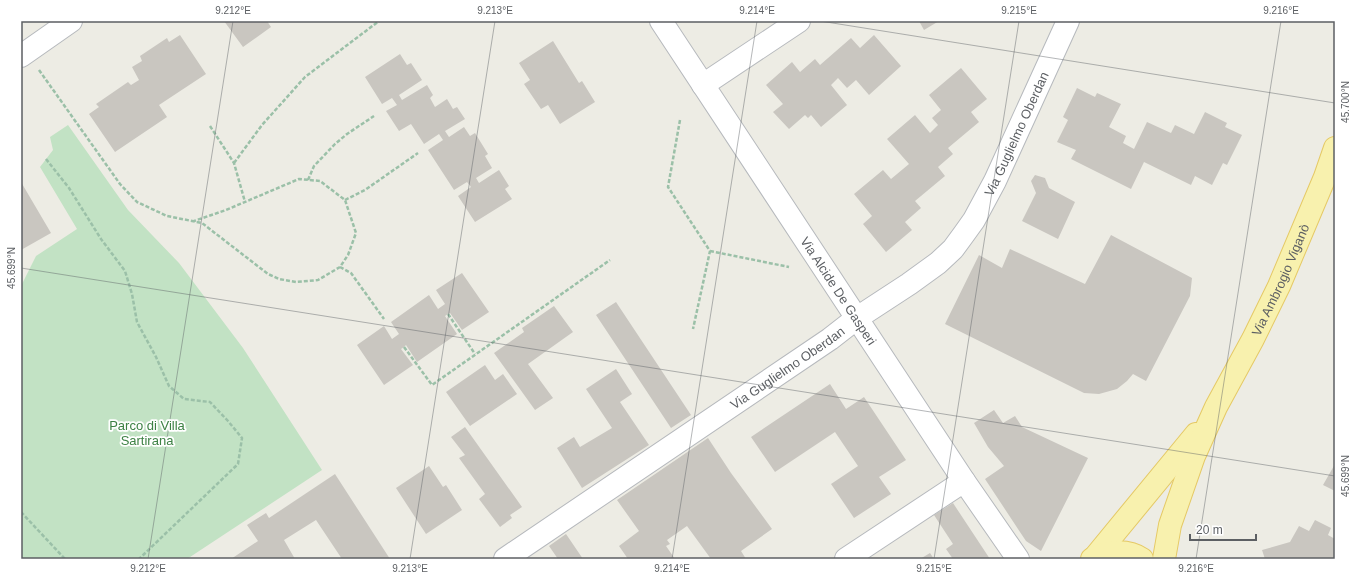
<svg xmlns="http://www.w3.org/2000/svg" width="1356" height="580" font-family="Helvetica,sans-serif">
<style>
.green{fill:#c2e2c4}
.building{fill:#c9c6c0}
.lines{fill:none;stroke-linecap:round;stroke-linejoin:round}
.minor-casing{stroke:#b6b9bd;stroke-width:24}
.major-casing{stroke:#e5c965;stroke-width:24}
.path{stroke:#9bc0a8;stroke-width:2.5;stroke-dasharray:4 2;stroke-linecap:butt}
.minor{stroke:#fff;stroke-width:22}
.major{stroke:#f8f1ae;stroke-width:22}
.ticks{fill:none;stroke:#5c5f63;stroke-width:1;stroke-opacity:0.45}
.labels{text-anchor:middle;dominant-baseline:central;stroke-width:3.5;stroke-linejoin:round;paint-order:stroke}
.street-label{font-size:13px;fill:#5c5f63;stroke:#fff}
.park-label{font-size:13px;fill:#3d8144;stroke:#fff}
.neatline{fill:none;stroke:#5c5f63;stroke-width:1.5}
.ticks-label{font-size:10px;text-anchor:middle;fill:#5c5f63}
</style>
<rect width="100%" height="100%" fill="#edece4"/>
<!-- green -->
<path class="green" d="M 68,125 L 128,210 L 179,263 L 243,348 L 322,470 L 187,559 L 21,559 L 21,286 L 36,256 L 77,229 L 40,167 L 53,150 L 50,137 Z"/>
<!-- building -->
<path class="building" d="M 224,21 L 267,21 L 271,27 L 243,47 Z
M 919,21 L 939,21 L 924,30 Z
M 180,35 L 206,74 L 159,105 L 167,117 L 115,152 L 89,114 L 99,107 L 96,104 L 128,82 L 131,85 L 139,80 L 132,67 L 142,61 L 140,56 L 167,38 L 169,42 Z
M 874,35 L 901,66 L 869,95 L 856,80 L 847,88 L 838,78 L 831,85 L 847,105 L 821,127 L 811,115 L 808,118 L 805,115 L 789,129 L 773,112 L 783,104 L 766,85 L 792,62 L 800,72 L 815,59 L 820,65 L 851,38 L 860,48 Z
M 553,41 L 579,83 L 582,81 L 595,102 L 560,124 L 548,105 L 541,109 L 524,84 L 530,80 L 519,63 Z
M 400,54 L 407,65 L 411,63 L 422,80 L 399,95 L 402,100 L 427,85 L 433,95 L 430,98 L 435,107 L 447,99 L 453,109 L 457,107 L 465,119 L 445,131 L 449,137 L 464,127 L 470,136 L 475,133 L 488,154 L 485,156 L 492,168 L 476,178 L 479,183 L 499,170 L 509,186 L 505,189 L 512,199 L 475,222 L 458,196 L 471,187 L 467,182 L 454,190 L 428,150 L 443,140 L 439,134 L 424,144 L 411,124 L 399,131 L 386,111 L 397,105 L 392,98 L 382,104 L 365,77 Z
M 961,68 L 987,99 L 971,112 L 979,122 L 948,148 L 953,154 L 938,167 L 945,176 L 915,201 L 921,208 L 905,222 L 912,230 L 886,252 L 863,224 L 872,216 L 854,194 L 883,170 L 891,179 L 909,164 L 887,139 L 915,115 L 930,133 L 938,125 L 932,118 L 941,110 L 929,95 Z
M 1077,88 L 1095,97 L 1097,93 L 1121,104 L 1109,127 L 1126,136 L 1123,143 L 1134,149 L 1147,122 L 1171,133 L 1175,125 L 1194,134 L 1205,112 L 1227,123 L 1225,127 L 1242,135 L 1227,165 L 1223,163 L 1212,185 L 1195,176 L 1191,185 L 1144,162 L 1131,189 L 1071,159 L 1076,150 L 1057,142 L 1068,120 L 1063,117 Z
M 1035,175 L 1045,178 L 1049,188 L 1075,202 L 1058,239 L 1022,221 L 1036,193 L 1031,181 Z
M 21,182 L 51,233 L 21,250 Z
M 1111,235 L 1192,278 L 1190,296 L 1146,381 L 1133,374 L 1127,381 L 1117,389 L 1099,394 L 1084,393 L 945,324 L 979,255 L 1002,268 L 1010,249 L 1085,284 Z
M 462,273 L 489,312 L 462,330 L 450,313 L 448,314 L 445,316 L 457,334 L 417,362 L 406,345 L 404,347 L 401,349 L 413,365 L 384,385 L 357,345 L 384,326 L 392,339 L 399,334 L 391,322 L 429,295 L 438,309 L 445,304 L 436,290 Z
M 616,302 L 691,415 L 671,428 L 596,315 Z
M 554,306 L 573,332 L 528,364 L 553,398 L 535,410 L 494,353 L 524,332 L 522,328 Z
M 485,365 L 495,380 L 503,374 L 517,394 L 470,426 L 446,392 Z
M 616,369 L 632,394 L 620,402 L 649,445 L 582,488 L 557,448 L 574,437 L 580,447 L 612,428 L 586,389 Z
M 830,384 L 846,409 L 864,397 L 906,460 L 879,477 L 891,494 L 854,518 L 831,484 L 858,466 L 835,432 L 775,472 L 751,437 Z
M 994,410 L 1003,423 L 1015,416 L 1022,427 L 1088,458 L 1041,551 L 1026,541 L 985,479 L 1004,466 L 988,447 L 974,423 Z
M 465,427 L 522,507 L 510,515 L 512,518 L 500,527 L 479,499 L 485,494 L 459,458 L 465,455 L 451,437 Z
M 708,438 L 731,473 L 772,529 L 741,551 L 746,559 L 711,559 L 687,526 L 667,540 L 670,544 L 666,546 L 675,559 L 628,559 L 619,546 L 639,531 L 617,500 Z
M 1335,464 L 1335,491 L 1323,485 Z
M 429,466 L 443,487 L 446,485 L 462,510 L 426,534 L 396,488 Z
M 335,474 L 390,559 L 342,559 L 316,520 L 284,540 L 295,559 L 231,559 L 258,541 L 247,525 L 266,513 L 269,518 Z
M 953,503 L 990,559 L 953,559 L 946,549 L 953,544 L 934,515 Z
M 1315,520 L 1331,528 L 1328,535 L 1335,539 L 1335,559 L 1265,559 L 1262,550 L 1290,542 L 1299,526 L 1309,531 Z
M 566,534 L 583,559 L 558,559 L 549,546 Z
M 930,553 L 934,559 L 920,559 Z"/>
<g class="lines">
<defs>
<g id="minor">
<path id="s1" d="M 661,21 L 964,481 L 1018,559"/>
<path d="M 21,56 L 71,21"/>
<path d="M 703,85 L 799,21"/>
<path id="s2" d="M 505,559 L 830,339 L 857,318 L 909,284 L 938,263 L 953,249 L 964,234 L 974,220 L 995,181 L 1068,21"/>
<path d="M 846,559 L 964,481"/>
</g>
<g id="major">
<path d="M 1094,558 L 1196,434"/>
<path d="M 1092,559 C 1106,551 1128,549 1142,559"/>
<path id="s3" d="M 1164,559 L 1170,525 L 1194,456 L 1216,407 L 1253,339 L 1279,286 L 1325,177 L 1335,148"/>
</g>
</defs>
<!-- minor casing -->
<use href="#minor" class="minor-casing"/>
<!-- major casing -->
<use href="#major" class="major-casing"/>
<!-- path -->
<path class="path" d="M 39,70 L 120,184 L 137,202 L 167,216 L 202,223 L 268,274 L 279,279 L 296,282 L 318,280 L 340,267 L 348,255 L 356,233 L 345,200 L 320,181 L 299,179 L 226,210 L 194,221
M 680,120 L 668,187 L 710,251 L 693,329
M 210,126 L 234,163 L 245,202
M 46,159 L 69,188 L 101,239 L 125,271 L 132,294 L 137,322 L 156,357 L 169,386 L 184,399 L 210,402 L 228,421 L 242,438 L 238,464 L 139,559
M 234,163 L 262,125 L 305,77 L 379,21
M 308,180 L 314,166 L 335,144 L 347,134 L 374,116
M 345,200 L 365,190 L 418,153
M 710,251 L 789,267
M 340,267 L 351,273 L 384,319
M 448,314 L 475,354
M 404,347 L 432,385 L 610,260
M 21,512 L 65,559"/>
<!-- minor -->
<use href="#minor" class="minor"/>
<!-- major -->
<use href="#major" class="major"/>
</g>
<!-- ticks -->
<path class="ticks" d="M 820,21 L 1335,103M 21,268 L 1335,476M 148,559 L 233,21M 410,559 L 495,21M 672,559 L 757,21M 934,559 L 1019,21M 1196,559 L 1281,21"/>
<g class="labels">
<!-- street labels -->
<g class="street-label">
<text stroke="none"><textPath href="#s2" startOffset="677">Via Guglielmo Oberdan</textPath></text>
<text stroke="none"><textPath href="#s3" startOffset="304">Via Ambrogio Viganò</textPath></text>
<text stroke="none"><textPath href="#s1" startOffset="323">Via Alcide De Gasperi</textPath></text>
<text stroke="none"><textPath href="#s2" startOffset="341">Via Guglielmo Oberdan</textPath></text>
</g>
<!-- park labels -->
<g class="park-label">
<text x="147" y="425">Parco di Villa<tspan x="147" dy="15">Sartirana</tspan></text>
</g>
</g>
<!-- border -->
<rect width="1356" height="580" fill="none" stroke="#ffffff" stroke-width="44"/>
<!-- scale -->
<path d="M1190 534v6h66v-6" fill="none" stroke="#5c5f63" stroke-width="2"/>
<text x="1196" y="534" font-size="12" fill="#5c5f63" stroke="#ffffff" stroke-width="3" paint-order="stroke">20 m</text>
<rect x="22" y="22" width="1312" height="536" class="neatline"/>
<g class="ticks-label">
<text x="233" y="14">9.212°E</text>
<text x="495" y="14">9.213°E</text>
<text x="757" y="14">9.214°E</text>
<text x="1019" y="14">9.215°E</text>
<text x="1281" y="14">9.216°E</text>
<text transform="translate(1345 102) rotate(-90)" y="4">45.700°N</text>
<text transform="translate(11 268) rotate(-90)" y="4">45.699°N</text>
<text transform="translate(1345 476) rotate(-90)" y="4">45.699°N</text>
<text x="148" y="572">9.212°E</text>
<text x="410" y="572">9.213°E</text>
<text x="672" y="572">9.214°E</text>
<text x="934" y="572">9.215°E</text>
<text x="1196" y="572">9.216°E</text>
</g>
</svg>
